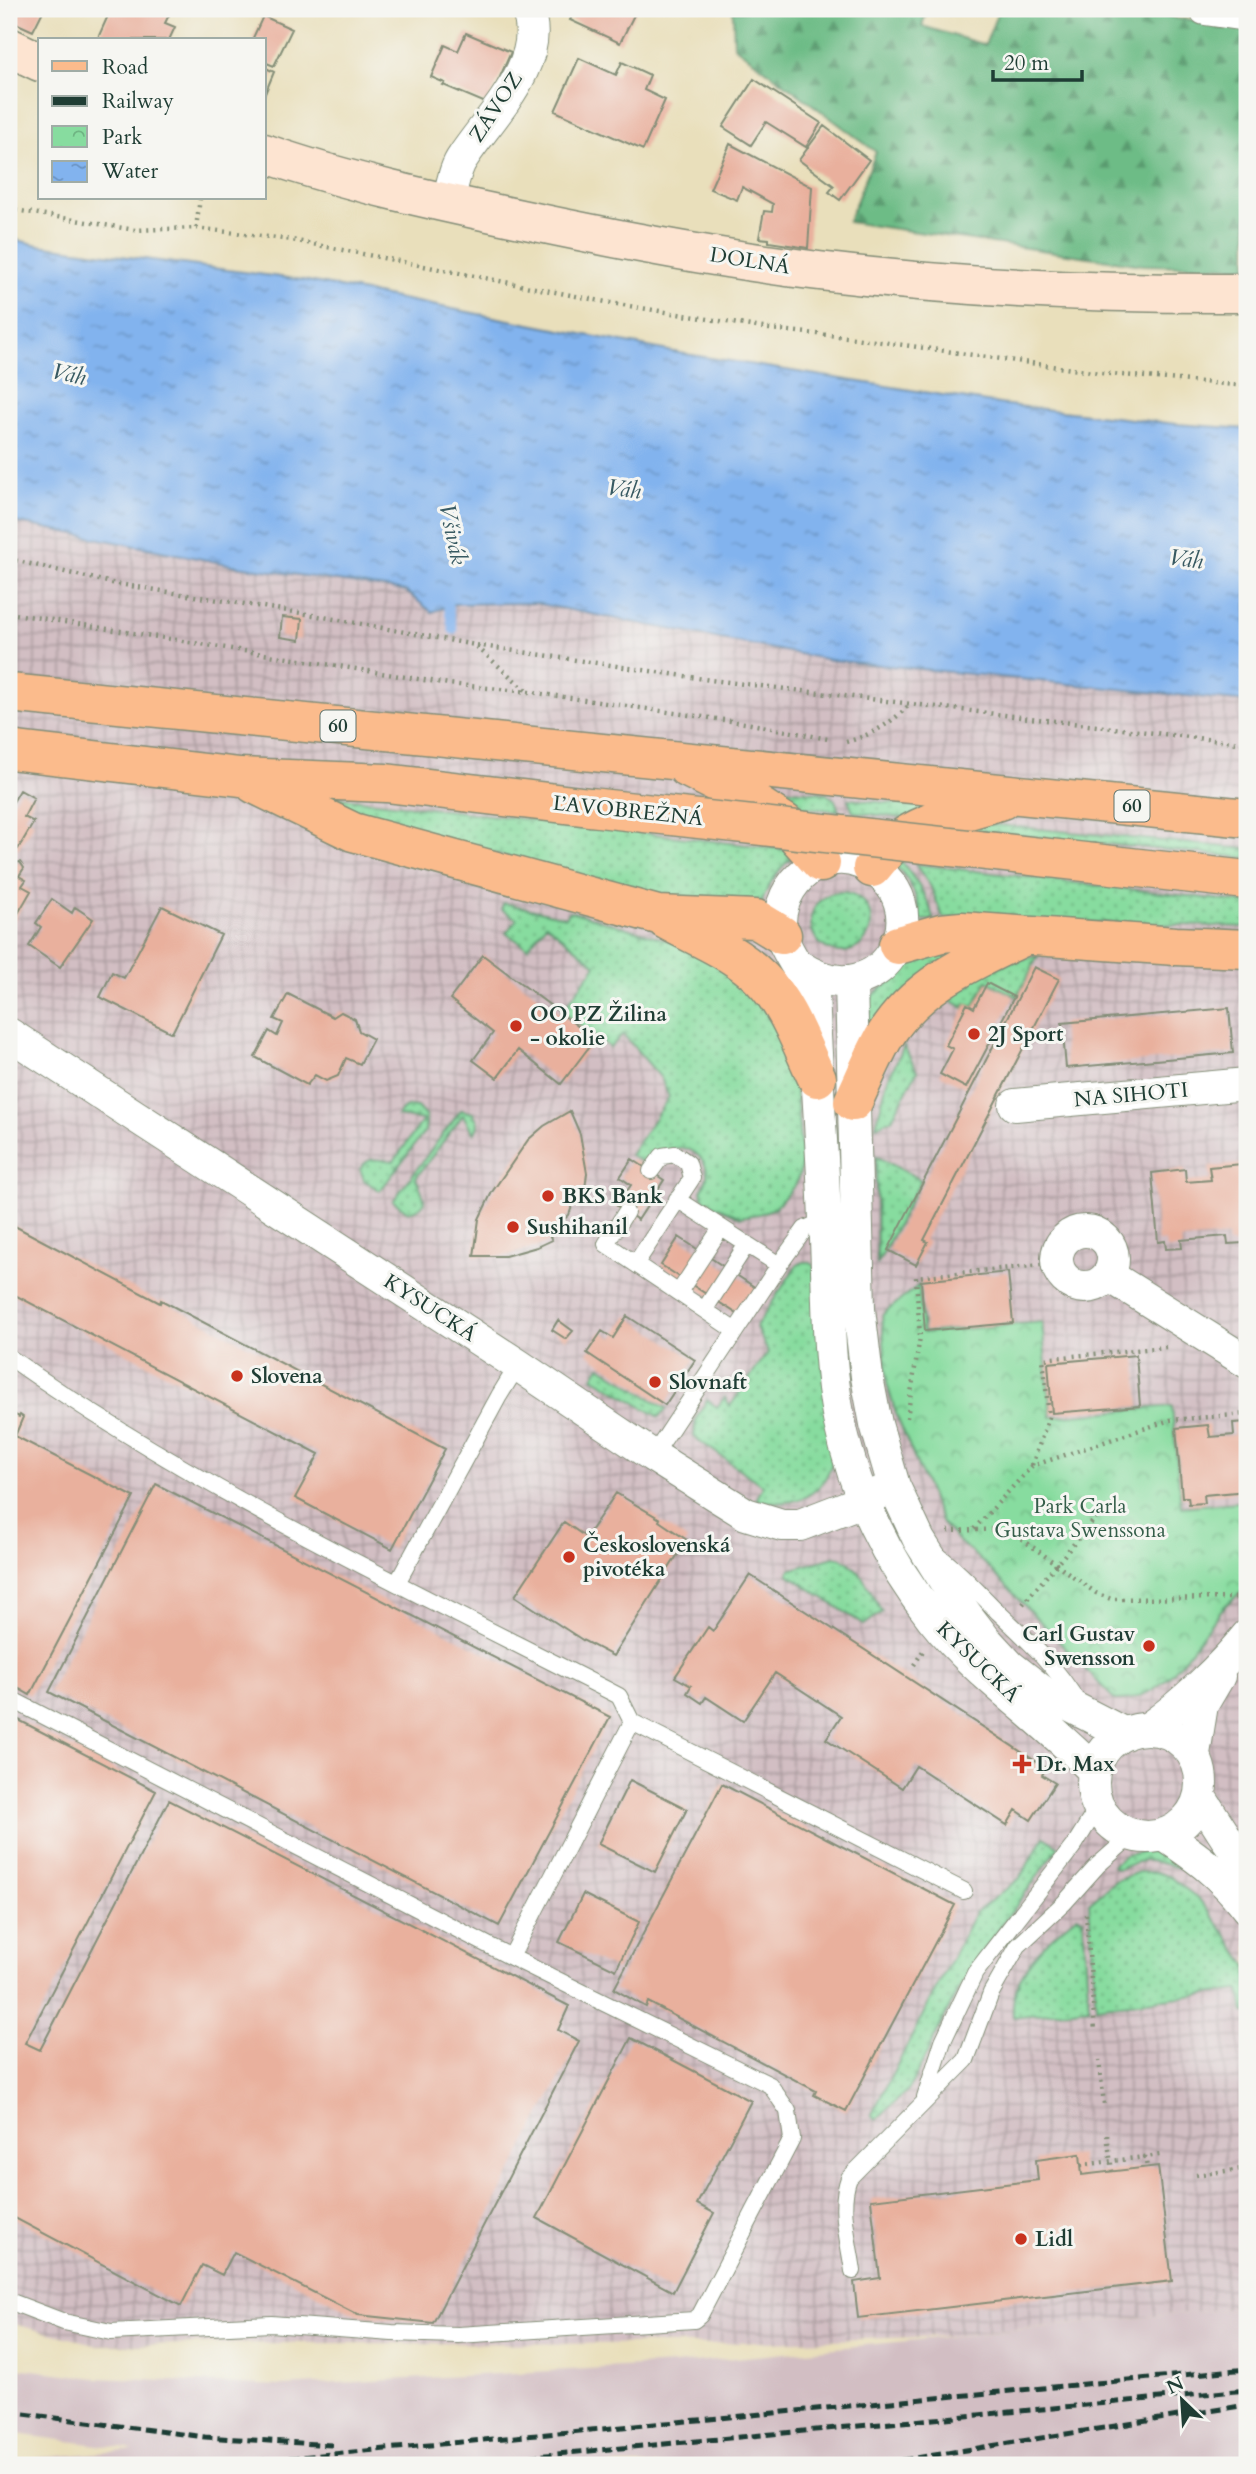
<svg xmlns="http://www.w3.org/2000/svg" width="1256" height="2474" font-family="Cardo,serif">
<style>
.industrial{fill:url(#industrial-grid)}
.railway{fill:#d2bec3}
.grass{fill:url(#grass-dots);stroke:#538c6a;stroke-width:2}
.forest{fill:url(#forest-firs);stroke:#467c5d;stroke-width:2}
.park{fill:url(#park-crowns);stroke:#538c6a;stroke-width:2}
.water{fill:url(#water-ripples);stroke:#507891;stroke-width:2}
.lines{fill:none;stroke-linecap:round;stroke-linejoin:round}
.stream{stroke:#82b3ee;stroke-width:9}
.building{fill:#e9b09d}
.lane-casing{stroke:#848e78;stroke-width:18}
.street-casing{stroke:#848e78;stroke-width:34}
.secondary-casing{stroke:#848e78;stroke-width:41}
.primary-casing{stroke:#848e78;stroke-width:41}
.path{stroke:#848e78;stroke-width:4.5;stroke-dasharray:2 5;stroke-linecap:butt}
.lane{stroke:#fff;stroke-width:16}
.street{stroke:#fff;stroke-width:32}
.secondary{stroke:#fde4d1;stroke-width:38}
.primary{stroke:#fbbb8c;stroke-width:38}
.rail{stroke:#1f3d34;stroke-width:5;stroke-dasharray:10 5;stroke-linecap:butt}
.primary-bridge-casing{stroke:#848e78;stroke-width:41;stroke-linecap:butt}
.primary-bridge{stroke:#fbbb8c;stroke-width:38}
.poi-dot{fill:#c8321e;stroke:#f6f6f2;stroke-width:2.5}
.labels{text-anchor:middle;dominant-baseline:central;stroke-width:6;stroke-linejoin:round;paint-order:stroke}
.shield{fill:#f6f6f2;stroke:#60746d;stroke-width:2}
.shield-label{font-size:19px;font-weight:bold;fill:#1f3d34}
.street-label{font-size:21px;fill:#1f3d34;stroke:#f6f6f2}
.poi-label{font-size:21px;font-weight:bold;fill:#1f3d34;stroke:#f6f6f2;text-anchor:start}
.park-label{font-size:21px;fill:#345d49;stroke:#f6f6f2}
.water-label{font-size:23px;font-style:italic;fill:#385a62;stroke:#f6f6f2}
</style>
<defs>
<pattern id="industrial-grid" width="8" height="8" patternUnits="userSpaceOnUse" patternTransform="scale(1.75)"><rect width="8" height="8" fill="#d2bec3"/><path d="M0 4h8M4 0v8" fill="none" stroke="#aa9c9f"/></pattern>
<pattern id="grass-dots" width="8" height="8" patternUnits="userSpaceOnUse" patternTransform="scale(1.75)"><rect width="8" height="8" fill="#87dc9f"/><path d="M2 2h.1M6 6h.1" fill="none" stroke="#6eb482" stroke-width="1.8" stroke-linecap="round"/></pattern>
<pattern id="forest-firs" width="22" height="20" patternUnits="userSpaceOnUse" patternTransform="scale(1.75)"><rect width="22" height="20" fill="#6dbc86"/><path d="M5 1l3.5 6h-7zM16 11l3.5 6h-7z" fill="#599a6e"/></pattern>
<pattern id="park-crowns" width="20" height="18" patternUnits="userSpaceOnUse" patternTransform="scale(1.75)"><rect width="20" height="18" fill="#87dc9f"/><path d="M2 6a3 3 0 1 1 6 0M12 15a3 3 0 1 1 6 0" fill="none" stroke="#6eb482"/></pattern>
<pattern id="water-ripples" width="26" height="14" patternUnits="userSpaceOnUse" patternTransform="scale(1.75)"><rect width="26" height="14" fill="#82b3ee"/><path d="M2 4q2-2 4 0t4 0M15 11q2-2 4 0t4 0" fill="none" stroke="#6a93c2"/></pattern>
</defs>
<rect width="100%" height="100%" fill="#f6f6f2"/>
<filter id="ink" filterUnits="userSpaceOnUse"><feTurbulence type="fractalNoise" baseFrequency=".0143" numOctaves="2"/><feDisplacementMap in="SourceGraphic" scale="14" xChannelSelector="R" yChannelSelector="G"/><feConvolveMatrix kernelMatrix="1 2 1 2 8 2 1 2 1" color-interpolation-filters="sRGB"/></filter>
<filter id="wash" filterUnits="userSpaceOnUse"><feTurbulence type="fractalNoise" baseFrequency=".00686" numOctaves="4" result="noise"/><feDisplacementMap in="SourceGraphic" scale="28" xChannelSelector="R" yChannelSelector="G"/><feGaussianBlur stdDeviation="1.57" result="paint"/><feColorMatrix in="noise" values="0 0 0 0 0 0 0 0 0 0 0 0 0 0 0 0 0 1.4 0 .05"/><feComposite in="paint" operator="in"/></filter>
<g filter="url(#wash)">
<rect width="100%" height="100%" fill="#e9dfbb"/>
<!-- industrial -->
<path class="industrial" d="M 9,521 L 237,566 L 405,591 L 432,612 L 454,604 L 534,603 L 830,660 L 1247,702 L 1247,2307 L 952,2336 L 704,2344 L 290,2343 L 98,2345 L 9,2323 Z"/>
<!-- railway -->
<path class="railway" d="M 1247,2307 L 1247,2465 L 9,2465 L 9,2460 L 135,2450 L 9,2433 L 9,2367 L 96,2378 L 284,2386 L 675,2364 Z"/>
<!-- grass -->
<path class="grass" d="M 757,787 L 825,793 L 835,800 L 839,811 L 776,804 Z
M 299,793 L 798,851 C 780,868 769,881 761,905 L 639,895 L 297,796 Z
M 848,799 L 930,807 L 912,819 L 853,812 Z
M 955,821 L 1247,849 L 1247,858 L 918,825 Z
M 890,861 L 903,863 C 915,880 930,898 933,920 L 920,920 C 919,896 908,875 890,861 Z
M 915,864 L 1247,903 L 1247,927 L 943,918 L 931,887 Z
M811 922a30 30 0 1 1 60 0a30 30 0 1 1-60 0Z
M 504,903 L 566,917 L 570,911 L 681,944 L 748,983 L 789,1051 L 795,1080 L 802,1166 L 796,1184 L 775,1208 L 759,1214 L 740,1217 L 705,1201 L 701,1191 C 703,1187 707,1180 707,1176 C 708,1158 688,1143 672,1150 C 664,1154 657,1162 650,1167 L 630,1155 L 669,1097 L 661,1078 L 623,1034 L 610,1048 L 562,1011 L 596,965 L 546,924 L 528,948 L 506,933 L 517,919 L 501,909 Z
M 939,945 L 947,960 L 866,1045 L 863,1011 L 871,997 L 894,979 L 916,955 Z
M 1038,956 L 1017,997 L 987,981 L 973,1007 L 966,1003 L 964,1008 L 947,998 L 972,984 L 970,978 L 1013,961 Z
M 904,1046 L 917,1071 L 892,1119 L 876,1126 L 887,1081 Z
M 409,1106 L 417,1107 L 426,1117 L 425,1131 L 380,1191 L 364,1180 L 360,1169 C 369,1155 379,1160 394,1161 L 423,1120 L 397,1116 L 403,1109 Z
M 461,1110 L 473,1113 C 479,1121 480,1125 474,1134 L 463,1115 L 416,1178 C 423,1195 433,1207 408,1212 L 393,1201 Z
M 876,1156 L 921,1180 L 877,1265 Z
M 803,1262 L 809,1262 L 814,1265 L 834,1455 C 825,1497 795,1508 756,1500 L 763,1486 L 694,1437 L 696,1418 L 707,1400 L 717,1407 L 725,1397 L 730,1406 L 768,1352 L 756,1327 L 796,1266 Z
M 600,1366 L 667,1409 L 659,1417 L 593,1377 Z
M 834,1557 C 858,1558 871,1593 882,1612 L 864,1625 L 788,1574 L 789,1570 Z
M 1044,1837 L 1059,1847 L 987,1945 L 958,1990 L 910,2088 L 876,2120 L 871,2116 L 975,1913 L 1019,1879 Z
M 1141,1852 L 1156,1852 L 1183,1863 L 1180,1867 C 1168,1867 1158,1860 1145,1861 C 1135,1861 1127,1867 1117,1869 L 1112,1865 L 1126,1855 Z
M 1138,1872 L 1156,1872 L 1170,1877 L 1199,1899 L 1216,1921 L 1247,1965 L 1247,2013 L 1244,2012 L 1240,1990 L 1096,2007 L 1089,1903 L 1115,1881 Z
M 1077,1916 L 1083,1919 L 1089,2008 L 1013,2017 C 1009,1974 1047,1939 1077,1916 Z"/>
<!-- forest -->
<path class="forest" d="M 733,9 L 927,9 L 922,26 L 985,45 L 999,9 L 1145,9 L 1178,19 L 1247,22 L 1247,267 L 1143,265 L 848,222 L 876,152 L 734,46 Z"/>
<!-- park -->
<path class="park" d="M 919,1285 L 923,1333 L 1042,1322 L 1051,1417 L 1172,1406 L 1181,1507 L 1247,1501 L 1247,1588 C 1240,1594 1232,1599 1226,1605 C 1195,1638 1168,1703 1115,1700 L 987,1566 L 956,1539 L 942,1523 L 897,1417 L 887,1384 L 882,1315 Z"/>
<!-- water -->
<path class="water" d="M 9,238 L 38,245 L 303,280 L 679,353 L 999,404 L 1176,424 L 1247,429 L 1247,702 L 830,660 L 534,603 L 454,604 L 432,612 L 405,591 L 237,566 L 9,521 Z"/>
<g class="lines">
<!-- stream -->
<path class="stream" d="M 446,597 L 453,630"/>
</g>
<g id="blocks">
<!-- building -->
<path class="building" d="M 9,9 L 44,9 L 33,31 L 9,20 Z
M 111,9 L 172,9 L 165,23 L 175,27 L 169,40 L 97,40 Z
M 575,9 L 637,9 L 620,43 L 570,20 Z
M 263,16 L 292,29 L 274,66 L 264,62 L 264,40 L 252,40 Z
M 466,33 L 511,52 L 488,104 L 443,85 L 445,83 L 431,77 L 445,45 L 458,51 Z
M 579,58 L 616,75 L 622,62 L 650,75 L 644,90 L 665,100 L 643,150 L 555,111 Z
M 264,67 L 274,72 L 264,96 Z
M 754,79 L 821,123 L 806,147 L 766,122 L 751,145 L 723,127 Z
M 824,126 L 869,160 L 840,200 L 829,192 L 834,186 L 799,160 Z
M 730,144 L 812,187 L 808,248 L 769,242 L 769,239 L 759,238 L 764,211 L 772,212 L 773,204 L 742,187 L 737,200 L 710,189 Z
M 282,617 L 302,619 L 300,640 L 280,637 Z
M 20,790 L 34,798 L 24,817 L 34,822 L 18,849 L 9,844 L 9,814 L 12,808 L 10,807 Z
M 20,862 L 24,868 L 19,876 L 26,880 L 22,886 L 31,891 L 9,929 L 9,870 L 10,870 L 15,863 Z
M 52,899 L 72,913 L 75,907 L 93,919 L 60,967 L 29,946 L 41,927 L 36,923 Z
M 162,906 L 221,935 L 172,1033 L 100,997 L 112,972 L 124,978 Z
M 483,955 L 595,1039 L 561,1084 L 518,1050 L 497,1078 L 473,1060 L 493,1033 L 450,999 Z
M 1034,967 L 1059,979 L 924,1240 L 928,1242 L 916,1265 L 888,1250 Z
M 987,983 L 1014,997 L 966,1088 L 940,1074 L 953,1049 L 946,1045 L 967,1004 L 974,1008 Z
M 288,994 L 333,1017 L 341,1012 L 355,1019 L 359,1031 L 373,1039 L 360,1064 L 346,1058 L 338,1076 L 326,1081 L 315,1075 L 307,1085 L 255,1057 L 269,1031 L 277,1036 L 283,1023 L 274,1019 Z
M 1229,1008 L 1233,1053 L 1066,1068 L 1062,1023 Z
M 570,1111 L 580,1134 L 587,1173 L 585,1189 L 578,1189 L 569,1215 L 548,1233 L 552,1240 L 537,1247 L 505,1256 L 474,1256 L 479,1219 L 492,1192 L 528,1140 L 544,1126 Z
M 632,1159 L 664,1180 L 638,1220 L 617,1206 L 631,1185 L 620,1177 Z
M 1242,1164 L 1247,1219 L 1247,1234 L 1243,1235 L 1244,1243 L 1228,1244 L 1227,1236 L 1181,1240 L 1182,1248 L 1166,1249 L 1165,1241 L 1158,1242 L 1152,1173 L 1185,1169 L 1186,1182 L 1211,1180 L 1209,1167 Z
M 9,1223 L 160,1303 L 161,1300 L 445,1449 L 392,1549 L 295,1498 L 319,1454 L 9,1292 Z
M 679,1237 L 756,1288 L 739,1315 L 661,1265 Z
M 1008,1272 L 1013,1323 L 925,1331 L 921,1281 Z
M 627,1316 L 695,1360 L 665,1405 L 587,1353 L 602,1331 L 613,1338 Z
M 558,1320 L 573,1331 L 566,1339 L 552,1330 Z
M 1136,1355 L 1140,1406 L 1052,1413 L 1048,1363 Z
M 9,1412 L 19,1417 L 20,1415 L 23,1417 L 15,1436 L 134,1497 L 30,1695 L 9,1683 Z
M 1247,1422 L 1247,1491 L 1204,1495 L 1205,1503 L 1189,1504 L 1188,1497 L 1182,1497 L 1176,1428 L 1208,1425 L 1210,1437 L 1234,1435 L 1233,1423 Z
M 156,1484 L 610,1717 L 499,1926 L 49,1692 Z
M 616,1493 L 660,1519 L 659,1521 L 687,1540 L 613,1656 L 584,1641 L 515,1596 L 564,1522 L 586,1537 Z
M 750,1575 L 1046,1768 L 1042,1775 L 1055,1783 L 1031,1820 L 1016,1810 L 1007,1825 L 916,1766 L 902,1788 L 826,1739 L 841,1716 L 775,1673 L 743,1721 L 706,1697 L 702,1703 L 687,1693 L 691,1686 L 675,1677 L 708,1627 L 713,1631 Z
M 9,1715 L 156,1791 L 25,2043 L 40,2050 L 169,1800 L 569,2006 L 558,2030 L 579,2041 L 433,2323 L 358,2315 L 234,2252 L 222,2275 L 202,2265 L 181,2306 L 9,2215 Z
M 630,1780 L 687,1809 L 655,1872 L 598,1844 Z
M 722,1784 L 955,1905 L 846,2111 L 814,2095 L 816,2091 L 648,2002 L 646,2007 L 614,1989 Z
M 583,1894 L 639,1922 L 616,1970 L 559,1942 Z
M 631,2038 L 751,2101 L 697,2204 L 714,2213 L 673,2292 L 537,2218 Z
M 1080,2154 L 1082,2175 L 1158,2166 L 1172,2281 L 858,2318 L 854,2282 L 880,2278 L 871,2200 L 1038,2180 L 1036,2160 Z"/>
</g>
</g>
<g filter="url(#ink)">
<use href="#blocks" fill-opacity="0" stroke="#848e78" stroke-width="2"/>
<g class="lines">
<defs>
<path id="lane" d="M 677,1199 L 779,1265
M 626,1212 L 606,1244 L 734,1330
M 636,1263 L 692,1178 L 688,1163 L 675,1154 L 662,1156 L 651,1171
M 679,1292 L 721,1228
M 705,1309 L 747,1244
M 9,1357 C 199,1491 412,1590 619,1696 L 632,1722 L 511,1957
M 653,1456 L 779,1265 L 805,1229 L 825,1220 L 828,1222
M 939,1556 C 961,1573 979,1593 998,1612 C 1028,1640 1059,1669 1079,1705
M 397,1583 L 499,1396 L 518,1365
M 9,1698 L 511,1957 L 770,2085 L 788,2111 L 792,2139 L 700,2315 L 694,2320 L 458,2335 L 392,2333 L 271,2324 L 111,2332 L 64,2322 L 9,2301
M 632,1722 L 964,1891
M 925,2097 L 943,2041 L 975,1973 L 1075,1844 L 1098,1807
M 853,2271 C 849,2241 838,2207 849,2178 L 966,2060 L 991,1993 L 1018,1946 L 1064,1903 L 1098,1865 L 1131,1836"/>
<path id="street" d="M 1205,9 L 1247,15
M 447,203 C 452,189 454,169 463,157 C 489,117 549,61 527,9
M 799,966 C 885,1024 947,899 861,863 C 817,844 770,892 782,937 C 787,954 804,975 813,992 C 816,1068 822,1143 825,1219 C 829,1286 826,1354 839,1419 C 854,1492 887,1561 933,1619 C 979,1677 1043,1718 1094,1771
M 851,982 L 859,1309 L 867,1377 L 876,1424 L 894,1486 L 919,1540 L 965,1613 L 985,1639 L 1010,1666 L 1043,1692 L 1125,1734
M 9,1034 L 518,1365 L 653,1456 L 746,1514 L 782,1525 L 800,1525 L 865,1500 L 894,1486
M 1015,1105 L 1247,1084
M1057 1259a28 28 0 1 1 56 0a28 28 0 1 1-56 0Z
M 1108,1275 L 1247,1362
M 1149,1728 C 1182,1705 1222,1667 1247,1636
M1093 1783a54 54 0 1 1 108 0a54 54 0 1 1-108 0Z
M 1194,1754 L 1202,1705 L 1219,1676
M 1200,1797 L 1227,1839 L 1247,1867
M 1164,1835 C 1197,1857 1223,1876 1247,1908"/>
<path id="secondary" d="M 9,47 L 40,62
M 264,153 C 347,182 435,201 521,219 C 619,240 719,259 819,271 C 961,288 1104,294 1247,293"/>
<path id="primary" d="M 9,693 L 1247,818
M 9,750 L 240,777 L 386,783 L 590,807
M 687,768 L 745,797 L 785,823 L 821,863
M 254,784 L 353,832 L 658,915 L 756,919 L 782,935
M 1094,863 L 1247,880
M 872,868 C 878,861 884,853 890,847 C 921,820 965,812 1002,800
M 666,920 C 698,938 736,952 762,979 C 788,1005 801,1045 817,1078
M 898,945 L 941,933 L 962,931 L 1176,946 L 1247,949
M 853,1102 C 863,1081 872,1059 883,1039 C 915,985 970,962 1025,936"/>
</defs>
<!-- lane casing -->
<use href="#lane" class="lane-casing"/>
<!-- street casing -->
<use href="#street" class="street-casing"/>
<!-- secondary casing -->
<use href="#secondary" class="secondary-casing"/>
<!-- primary casing -->
<use href="#primary" class="primary-casing"/>
<!-- path -->
<path class="path" d="M 9,209 L 135,230 L 196,228 L 292,240 L 611,303 L 769,329 L 847,337 L 1100,373 L 1247,386
M 196,228 L 200,198
M 9,559 L 112,583 L 307,614 L 475,645 L 711,680 L 1247,744
M 9,613 L 449,684 L 529,692 L 751,724 L 828,739
M 477,647 L 528,692
M 846,742 C 872,735 892,723 910,704
M 907,1418 L 920,1337 L 916,1277 L 1042,1265
M 1032,1465 L 1049,1417 L 1043,1359 L 1166,1347
M 974,1529 L 1032,1466 L 1170,1420 L 1247,1414
M 948,1531 L 1008,1529 L 1096,1593 L 1111,1599 L 1243,1598
M 1023,1604 L 1099,1514
M 914,1665 L 923,1651
M 1086,1914 L 1095,2031
M 1099,2060 L 1104,2104
M 1107,2135 L 1112,2171
M 1145,2156 L 1147,2168
M 1081,2165 L 1160,2155
M 1196,2175 L 1241,2169"/>
<!-- lane -->
<use href="#lane" class="lane"/>
<!-- street -->
<use href="#street" class="street"/>
<!-- secondary -->
<use href="#secondary" class="secondary"/>
<!-- primary -->
<use href="#primary" class="primary"/>
<!-- rail -->
<path class="rail" d="M 9,2412 L 205,2437 L 332,2445
M 214,2465 L 1247,2369
M 438,2465 L 1247,2390
M 872,2465 L 1247,2405"/>
<defs>
<path id="primary-bridge" d="M 590,807 L 1094,863"/>
</defs>
<!-- primary-bridge casing -->
<use href="#primary-bridge" class="primary-bridge-casing"/>
<!-- primary-bridge -->
<use href="#primary-bridge" class="primary-bridge"/>
</g>
</g>
<!-- markers -->
<g class="poi-dot">
<circle cx="516" cy="1026" r="7"/>
<circle cx="974" cy="1034" r="7"/>
<circle cx="548" cy="1196" r="7"/>
<circle cx="513" cy="1227" r="7"/>
<circle cx="237" cy="1376" r="7"/>
<circle cx="655" cy="1382" r="7"/>
<circle cx="569" cy="1557" r="7"/>
<circle cx="1149" cy="1646" r="7"/>
<path d="M1018.5 1753.5h7v7h7v7h-7v7h-7v-7h-7v-7h7z"/>
<circle cx="1021" cy="2239" r="7"/>
</g>
<g class="labels">
<!-- shield labels -->
<g class="shield">
<rect x="320.5" y="710.5" width="35" height="31" rx="5"/>
<rect x="1114.5" y="790.5" width="35" height="31" rx="5"/>
</g>
<g class="shield-label">
<text x="338" y="726">60</text>
<text x="1132" y="806">60</text>
</g>
<!-- street labels -->
<g class="street-label">
<text transform="translate(496 107) rotate(-57)">ZÁVOZ</text>
<text transform="translate(750 261) rotate(9)">DOLNÁ</text>
<text transform="translate(628 811) rotate(6)">ĽAVOBREŽNÁ</text>
<text transform="translate(1131 1095) rotate(-5)">NA SIHOTI</text>
<text transform="translate(430 1308) rotate(33)">KYSUCKÁ</text>
<text transform="translate(978 1662) rotate(44)">KYSUCKÁ</text>
</g>
<!-- poi labels -->
<g class="poi-label">
<text x="530" y="1014">OO PZ Žilina<tspan x="530" dy="24">- okolie</tspan></text>
<text x="988" y="1034">2J Sport</text>
<text x="562" y="1196">BKS Bank</text>
<text x="527" y="1227">Sushihanil</text>
<text x="251" y="1376">Slovena</text>
<text x="669" y="1382">Slovnaft</text>
<text x="583" y="1545">Československá<tspan x="583" dy="24">pivotéka</tspan></text>
<text x="1135" y="1634" text-anchor="end">Carl Gustav<tspan x="1135" dy="24">Swensson</tspan></text>
<text x="1036" y="1764">Dr. Max</text>
<text x="1035" y="2239">Lidl</text>
</g>
<!-- park labels -->
<g class="park-label">
<text x="1080" y="1506">Park Carla<tspan x="1080" dy="24">Gustava Swenssona</tspan></text>
</g>
<!-- water labels -->
<g class="water-label">
<text transform="translate(69 374) rotate(12)">Váh</text>
<text transform="translate(624 489) rotate(7)">Váh</text>
<text transform="translate(453 534) rotate(78)">Všivák</text>
<text transform="translate(1186 559) rotate(7)">Váh</text>
</g>
</g>
<!-- margin -->
<rect width="1256" height="2474" fill="none" stroke="#f6f6f2" stroke-width="35"/>
<!-- legend -->
<rect x="38" y="38" width="228" height="161" fill="#f6f6f2" stroke="#a0aca6" stroke-width="2"/>
<rect x="52" y="61" width="35" height="10" fill="#fbbb8c" stroke="#a0aca6" stroke-width="2"/>
<text x="102" y="74" font-size="21" fill="#1f3d34">Road</text>
<rect x="52" y="96" width="35" height="10" fill="#1f3d34" stroke="#a0aca6" stroke-width="2"/>
<text x="102" y="108" font-size="21" fill="#1f3d34">Railway</text>
<rect x="52" y="126" width="35" height="21" fill="url(#park-crowns)" stroke="#a0aca6" stroke-width="2"/>
<text x="102" y="144" font-size="21" fill="#1f3d34">Park</text>
<rect x="52" y="161" width="35" height="21" fill="url(#water-ripples)" stroke="#a0aca6" stroke-width="2"/>
<text x="102" y="178" font-size="21" fill="#1f3d34">Water</text>
<!-- north arrow -->
<g transform="translate(1182 2400) rotate(335)" stroke="#f6f6f2" stroke-width="5" paint-order="stroke">
<path d="M0-5L12 26L0 18L-12 26Z" fill="#1f3d34"/>
<text y="-10" font-size="19" font-weight="bold" text-anchor="middle" fill="#1f3d34">N</text>
</g>
<!-- scale -->
<path d="M993 70v10h89v-10" fill="none" stroke="#1f3d34" stroke-width="3.5"/>
<text x="1004" y="70" font-size="21" fill="#1f3d34" stroke="#f6f6f2" stroke-width="5" paint-order="stroke">20 m</text>
</svg>
